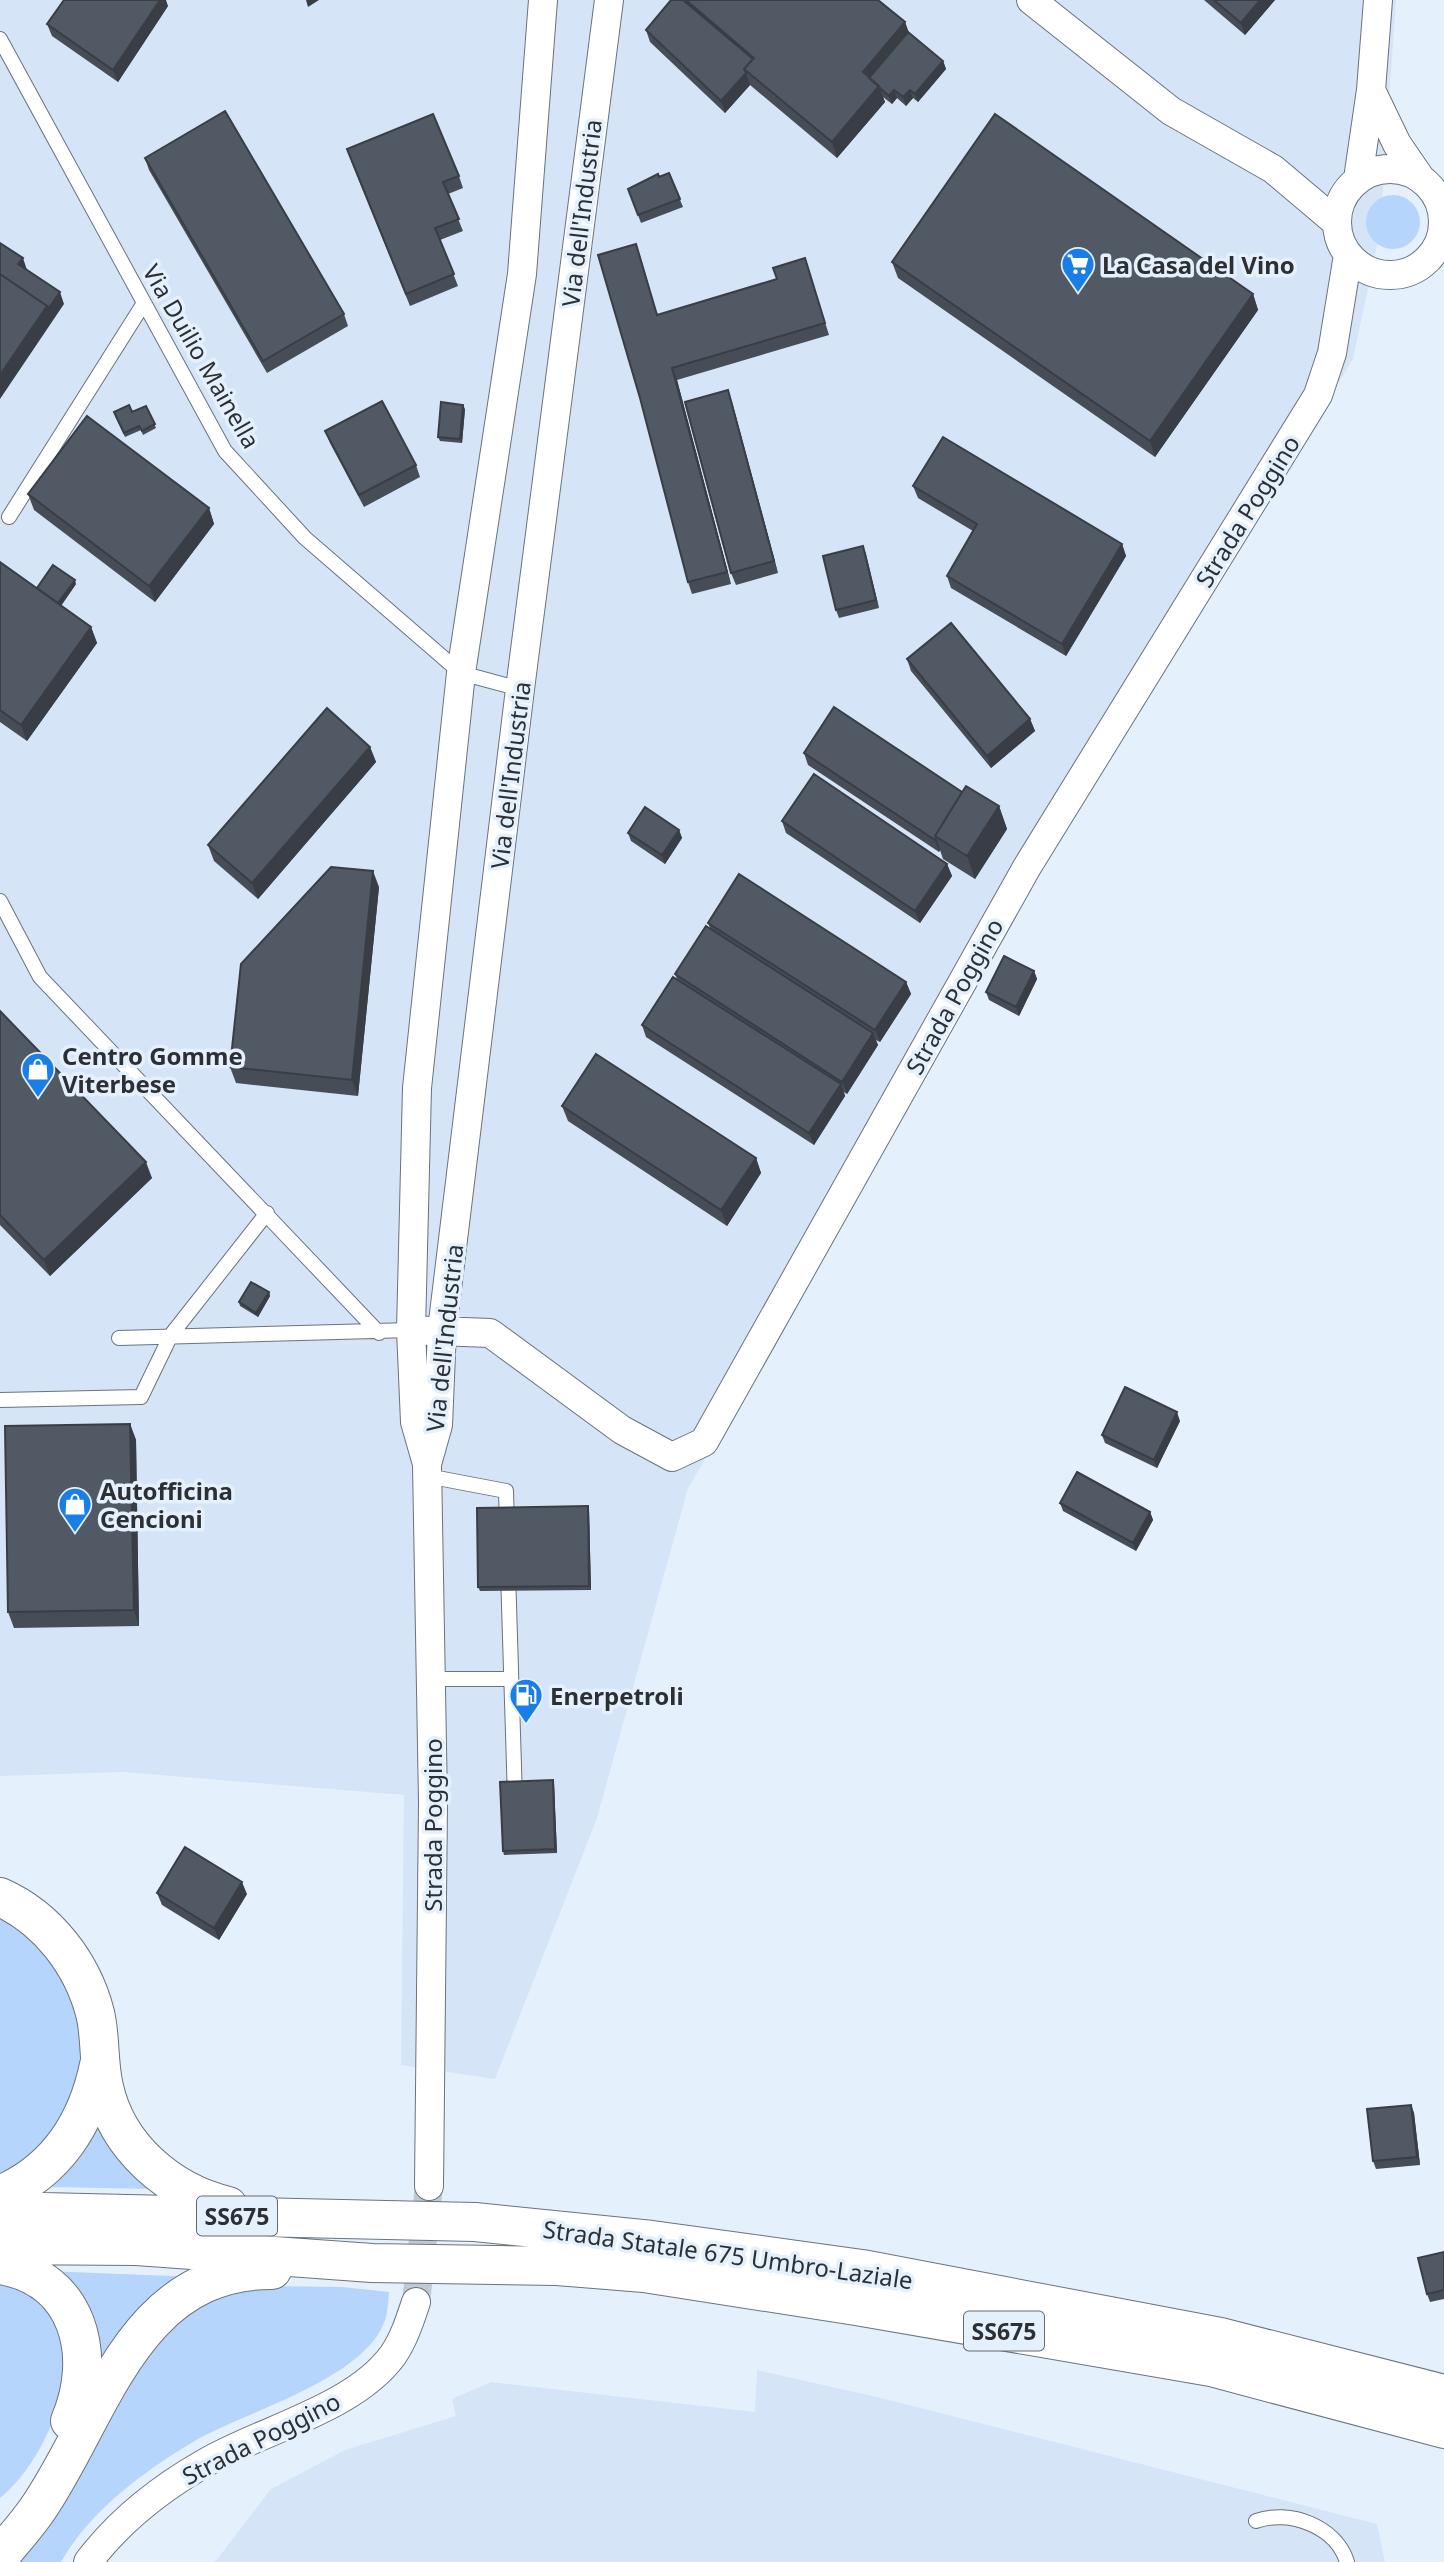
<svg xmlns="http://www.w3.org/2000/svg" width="1444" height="2562" font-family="'Noto Sans',sans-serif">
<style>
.built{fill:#d5e4f7}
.green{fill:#b6d5fc}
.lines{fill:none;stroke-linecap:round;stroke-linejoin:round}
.street-tunnel{stroke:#c0cad5;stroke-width:28;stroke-dasharray:28 14;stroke-linecap:butt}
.lane-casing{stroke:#6a737e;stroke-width:16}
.street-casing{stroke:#6a737e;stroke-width:30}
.highway-casing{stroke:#6a737e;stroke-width:40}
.lane{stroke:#fff;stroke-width:14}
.street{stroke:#fff;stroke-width:28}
.highway{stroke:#fff;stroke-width:38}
.wall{fill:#464d56}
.shaded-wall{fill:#393e46}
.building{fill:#515964;stroke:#393e46;stroke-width:2}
.labels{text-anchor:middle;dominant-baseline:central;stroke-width:7;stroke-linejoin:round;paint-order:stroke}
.shield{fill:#e5f0fd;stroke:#646a71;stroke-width:2}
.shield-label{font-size:23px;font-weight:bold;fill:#2c3035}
.street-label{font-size:24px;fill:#2c3035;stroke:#e5f0fd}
.poi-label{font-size:24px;font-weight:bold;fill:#2c3035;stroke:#e5f0fd;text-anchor:start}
</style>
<rect width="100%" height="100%" fill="#e5f0fd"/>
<!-- built -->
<path class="built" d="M 0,0 L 1396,0 L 1380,231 L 1353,359 L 1034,879 L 778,1335 L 688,1488 L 597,1818 L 495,2079 L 401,2065 L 404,1795 L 123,1772 L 0,1776 Z
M 757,2370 L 877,2397 L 1377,2524 L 1385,2562 L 215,2562 L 271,2489 L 345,2450 L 456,2416 L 452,2399 L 491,2382 L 755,2412 Z"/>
<!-- green -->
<path class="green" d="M1366 222a27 27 0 1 1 54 0a27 27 0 1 1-54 0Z
M 0,1914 C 68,1958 107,2043 68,2119 C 61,2134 15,2168 0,2181 Z
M 102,2119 L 153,2189 L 50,2187 Z
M 47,2271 L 196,2277 L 101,2374 Z
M 0,2280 C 20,2291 45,2300 55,2322 C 60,2333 68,2358 66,2370 C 60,2415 36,2469 0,2498 Z
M 267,2286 L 342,2287 L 389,2292 C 388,2302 388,2314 384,2323 C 362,2380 244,2412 193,2442 C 143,2472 90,2511 61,2562 L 15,2562 L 124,2389 L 180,2318 L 220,2296 Z"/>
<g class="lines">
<!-- street-tunnel -->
<path class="street-tunnel" d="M 416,2302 L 429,2186"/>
<defs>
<path id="lane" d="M 0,39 L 225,451 L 305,538 L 461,673 L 520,689
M 9,517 L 144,303
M 0,901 L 40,977 L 379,1333
M 119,1338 L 411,1330
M 0,1400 L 141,1397 L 171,1335 L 267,1213
M 427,1476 L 506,1491 L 507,1525
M 508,1573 L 515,1798
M 431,1679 L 511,1679
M 1256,2521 C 1289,2509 1336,2526 1347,2562"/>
<path id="street" d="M 1031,0 L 1171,111 L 1273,169 L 1337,223
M 1371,90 L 1397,144 L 1421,179
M1337 222a53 53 0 1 1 106 0a53 53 0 1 1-106 0Z
M 1358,179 L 1371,90 L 1378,0
M 411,1330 L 490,1333 L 622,1430 L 672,1457 L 704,1442 L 1027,867 L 1318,395 L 1332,353 L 1348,255
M 427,1464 L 438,1425 L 442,1330 L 520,689 L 609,0
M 429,2186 L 433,1802 L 427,1464 L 415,1422 L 411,1330 L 417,1088 L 461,673 L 522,274 L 543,0
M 88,2562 C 119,2521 161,2488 205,2463 C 261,2430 354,2409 393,2355 C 404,2339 410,2320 416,2302"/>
<path id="highway" d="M 0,1897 C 47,1918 82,1963 95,2013 C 101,2037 98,2062 104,2087 C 117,2147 169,2192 228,2206
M 0,2195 C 56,2171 87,2123 99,2065
M 0,2211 L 475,2222 L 652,2240 L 862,2269 L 1220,2337 L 1444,2394
M 0,2245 L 137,2246 L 372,2263 L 557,2266 L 644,2273 L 856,2306 L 1211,2367 L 1444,2429
M 0,2265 C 79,2278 98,2355 70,2421
M 0,2556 C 12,2541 26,2526 37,2510 C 101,2418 132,2269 272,2270"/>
</defs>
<!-- lane casing -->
<use href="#lane" class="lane-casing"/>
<!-- street casing -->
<use href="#street" class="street-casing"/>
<!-- highway casing -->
<use href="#highway" class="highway-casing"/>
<!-- lane -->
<use href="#lane" class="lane"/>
<!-- street -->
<use href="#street" class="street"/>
<!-- highway -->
<use href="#highway" class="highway"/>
</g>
<!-- wall -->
<path class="wall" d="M 671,0 L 878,0 L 905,22 L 908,32 L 943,61 L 946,69 L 918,102 L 913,98 L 906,106 L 897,98 L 892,104 L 883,97 L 885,102 L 837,158 L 750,85 L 725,113 L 650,42 L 646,30 Z
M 1204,0 L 1275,0 L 1245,35 Z
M 168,6 L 118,82 L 52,36 L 47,24 Z
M 145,158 L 344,314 L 348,326 L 267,373 L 149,170 Z
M 351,161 L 459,176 L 463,188 L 448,194 L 463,231 L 440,240 L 458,286 L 410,306 Z
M 669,173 L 683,207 L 641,223 L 628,189 Z
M 640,256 L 657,315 L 777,279 L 805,258 L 829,335 L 677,380 L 731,584 L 692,594 L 688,582 Z
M 892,262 L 1253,294 L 1258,310 L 1155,457 L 898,278 Z
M 732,402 L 778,573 L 736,585 L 731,573 Z
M 146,406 L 156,428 L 143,435 L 141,430 L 125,437 L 115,416 L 132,412 Z
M 465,409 L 462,443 L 440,441 L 438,437 Z
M 325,431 L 416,465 L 420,477 L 364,507 L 330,443 Z
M 913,486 L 1122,544 L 1126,556 L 1066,656 L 951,588 L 947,576 L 973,531 L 918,498 Z
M 28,494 L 209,508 L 214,524 L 155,602 L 34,510 Z
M 863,546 L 879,608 L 839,618 L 836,610 Z
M 0,562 L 37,588 L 76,584 L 61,606 L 91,627 L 97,643 L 27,741 L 0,722 Z
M 907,659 L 1030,719 L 1035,731 L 991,768 L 911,671 Z
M 370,747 L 376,762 L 258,899 L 214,861 L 208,845 Z
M 804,753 L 962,792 L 999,806 L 1007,829 L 975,879 L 943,859 L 940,850 L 939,852 L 808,765 Z
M 782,821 L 947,864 L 952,876 L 920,923 L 786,833 Z
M 679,830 L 682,838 L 665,864 L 631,841 L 628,833 Z
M 379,887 L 358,1096 L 236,1083 L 230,1067 Z
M 708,923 L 906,982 L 911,994 L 880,1042 L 876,1040 L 878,1045 L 847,1094 L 844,1092 L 845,1096 L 814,1145 L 646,1037 L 642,1025 L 677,979 L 675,974 L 710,928 Z
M 1034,971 L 1037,979 L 1019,1016 L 989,1000 L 986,992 Z
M 0,1011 L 152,1178 L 50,1276 L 0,1225 Z
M 562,1106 L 756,1158 L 761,1173 L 727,1226 L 568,1121 Z
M 269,1292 L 270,1296 L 258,1317 L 240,1306 L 239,1302 Z
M 1180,1421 L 1157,1468 L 1105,1443 L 1102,1435 Z
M 130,1424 L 136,1440 L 139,1626 L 14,1628 L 8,1612 Z
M 1060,1503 L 1150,1512 L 1153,1520 L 1136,1551 L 1063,1511 Z
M 589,1510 L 591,1590 L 480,1591 L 478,1587 Z
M 553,1780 L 554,1784 L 557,1853 L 504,1855 L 503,1851 Z
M 157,1893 L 247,1894 L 219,1940 L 162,1905 Z
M 1411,2105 L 1414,2113 L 1420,2165 L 1376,2169 L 1373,2161 Z
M 1444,2252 L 1444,2299 L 1430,2302 L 1427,2294 Z"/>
<!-- shaded-wall -->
<path class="shaded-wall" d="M 160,0 L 166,0 L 168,6 L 118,82 L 113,70 Z
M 306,0 L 319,0 L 308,7 Z
M 1260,0 L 1275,0 L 1245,35 L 1241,23 Z
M 905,22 L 911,38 L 873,83 L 863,72 Z
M 943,61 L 946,69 L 918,102 L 915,94 Z
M 746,73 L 750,85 L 725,113 L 721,101 Z
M 879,86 L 885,102 L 837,158 L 832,142 Z
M 894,90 L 897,98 L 892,104 L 889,96 Z
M 910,90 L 913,98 L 906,106 L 903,97 Z
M 636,244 L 640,256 L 661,327 L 657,315 Z
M 23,258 L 27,270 L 18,264 Z
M 60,292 L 64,304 L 0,399 L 0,375 L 47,306 Z
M 1253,294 L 1258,310 L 1155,457 L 1150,441 Z
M 672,368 L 677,380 L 731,584 L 727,572 Z
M 728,390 L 732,402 L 778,573 L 774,561 Z
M 463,405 L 465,409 L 462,443 L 460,439 Z
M 209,508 L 214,524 L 155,602 L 149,586 Z
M 1122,544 L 1126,556 L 1066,656 L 1062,644 Z
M 863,546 L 866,554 L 879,608 L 876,600 Z
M 75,580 L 76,584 L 60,607 L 58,603 Z
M 91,627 L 97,643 L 27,741 L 21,725 Z
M 1030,719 L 1035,731 L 991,768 L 987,756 Z
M 370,747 L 376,762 L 258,899 L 252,883 Z
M 999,806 L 1007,829 L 975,879 L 967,856 Z
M 679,830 L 682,838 L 665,864 L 662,855 Z
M 936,838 L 940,850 L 939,852 L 935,840 Z
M 947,864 L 952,876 L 920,923 L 915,911 Z
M 373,871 L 379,887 L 358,1096 L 352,1080 Z
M 1034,971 L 1037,979 L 1019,1016 L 1016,1007 Z
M 906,982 L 911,994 L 880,1042 L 875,1030 Z
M 873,1033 L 878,1045 L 847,1094 L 842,1082 Z
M 841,1084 L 845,1096 L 814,1145 L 809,1133 Z
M 756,1158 L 761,1173 L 727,1226 L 721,1210 Z
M 146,1162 L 152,1178 L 50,1276 L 44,1260 Z
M 269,1292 L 270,1296 L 258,1317 L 256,1313 Z
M 1177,1412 L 1180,1421 L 1157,1468 L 1154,1460 Z
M 130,1424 L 136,1440 L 139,1626 L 134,1610 Z
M 588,1506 L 589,1510 L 591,1590 L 589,1586 Z
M 1150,1512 L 1153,1520 L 1136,1551 L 1133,1543 Z
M 553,1780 L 554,1784 L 557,1853 L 555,1849 Z
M 242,1882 L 247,1894 L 219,1940 L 214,1928 Z
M 1411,2105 L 1414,2113 L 1420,2165 L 1417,2157 Z"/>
<!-- building -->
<path class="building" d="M 64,0 L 160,0 L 113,70 L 47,24 Z
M 671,0 L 683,0 L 753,59 L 744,69 L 746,73 L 721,101 L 646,30 Z
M 686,0 L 878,0 L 905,22 L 863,72 L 879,86 L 832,142 L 744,69 L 754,58 Z
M 1214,0 L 1260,0 L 1241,23 Z
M 908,32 L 943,61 L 915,94 L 910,90 L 903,97 L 894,90 L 889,96 L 869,78 Z
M 225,111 L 344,314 L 263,361 L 145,158 Z
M 433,114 L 459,176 L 443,182 L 459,219 L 435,228 L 454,274 L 406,294 L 347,149 Z
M 995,114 L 1253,294 L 1150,441 L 892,262 Z
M 669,173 L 680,199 L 638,215 L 628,189 L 658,174 L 659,177 Z
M 0,243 L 23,258 L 18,264 L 60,292 L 48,309 L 47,306 L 0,274 Z
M 636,244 L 657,315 L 777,279 L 773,268 L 805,258 L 825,323 L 672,368 L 727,572 L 688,582 L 640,398 L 598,255 Z
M 0,274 L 47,306 L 0,375 Z
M 728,390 L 774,561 L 731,573 L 685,402 Z
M 382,401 L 416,465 L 359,495 L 325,431 Z
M 441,402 L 463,405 L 460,439 L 438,437 Z
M 129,405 L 132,412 L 146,406 L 155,424 L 142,431 L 139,426 L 124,433 L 114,412 Z
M 87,416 L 209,508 L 149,586 L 28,494 Z
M 943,437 L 1122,544 L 1062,644 L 947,576 L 977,524 L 913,486 Z
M 863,546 L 876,600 L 836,610 L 823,556 Z
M 0,562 L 91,627 L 21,725 L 0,710 Z
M 53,565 L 75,580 L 58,603 L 37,588 Z
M 951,623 L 1030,719 L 987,756 L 907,659 Z
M 834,707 L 962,792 L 935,836 L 936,838 L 935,840 L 804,753 Z
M 327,708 L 370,747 L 252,883 L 208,845 Z
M 814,774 L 947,864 L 915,911 L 782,821 Z
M 966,786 L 999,806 L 967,856 L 935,836 Z
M 645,807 L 679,830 L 662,855 L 628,833 Z
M 331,867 L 373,871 L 352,1080 L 230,1067 L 241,964 Z
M 739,874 L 906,982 L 875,1030 L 708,923 Z
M 706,926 L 873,1033 L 842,1082 L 675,974 Z
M 1004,956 L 1034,971 L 1016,1007 L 986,992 Z
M 673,977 L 841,1084 L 809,1133 L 642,1025 Z
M 0,1011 L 146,1162 L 44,1260 L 0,1215 Z
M 596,1054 L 756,1158 L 721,1210 L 562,1106 Z
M 251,1282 L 269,1292 L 256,1313 L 239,1302 Z
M 1125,1387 L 1177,1412 L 1154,1460 L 1102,1435 Z
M 130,1424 L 134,1610 L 8,1612 L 5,1426 Z
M 1077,1472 L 1150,1512 L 1133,1543 L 1060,1503 Z
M 588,1506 L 589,1586 L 478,1587 L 477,1508 Z
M 553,1780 L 555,1849 L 503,1851 L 500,1782 Z
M 185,1847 L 242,1882 L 214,1928 L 157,1893 Z
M 1411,2105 L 1417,2157 L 1373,2161 L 1367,2109 Z
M 1444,2252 L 1444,2290 L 1427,2294 L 1418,2258 Z"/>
<!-- icons -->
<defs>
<symbol id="supermarket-pin" viewBox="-11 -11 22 30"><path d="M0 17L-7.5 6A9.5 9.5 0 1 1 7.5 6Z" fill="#197ee6" stroke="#e5f0fd"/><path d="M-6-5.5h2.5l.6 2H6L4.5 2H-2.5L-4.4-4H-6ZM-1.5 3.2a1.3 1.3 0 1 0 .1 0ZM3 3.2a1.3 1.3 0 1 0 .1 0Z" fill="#fff"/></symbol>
<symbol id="shop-pin" viewBox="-11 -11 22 30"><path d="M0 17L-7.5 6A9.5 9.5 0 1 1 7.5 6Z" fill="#197ee6" stroke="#e5f0fd"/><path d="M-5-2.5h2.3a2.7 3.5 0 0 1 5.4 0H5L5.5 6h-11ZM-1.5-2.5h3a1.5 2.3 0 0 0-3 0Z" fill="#fff"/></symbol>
<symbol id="fuel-pin" viewBox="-11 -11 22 30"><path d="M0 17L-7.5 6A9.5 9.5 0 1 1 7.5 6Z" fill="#197ee6" stroke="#e5f0fd"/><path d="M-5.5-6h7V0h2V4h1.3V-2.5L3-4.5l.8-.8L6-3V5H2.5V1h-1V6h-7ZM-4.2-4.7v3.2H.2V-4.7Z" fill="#fff"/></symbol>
</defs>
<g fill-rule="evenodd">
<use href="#supermarket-pin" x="1059" y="245" width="38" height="52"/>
<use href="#shop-pin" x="19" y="1050" width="38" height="52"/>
<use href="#shop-pin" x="56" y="1485" width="38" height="52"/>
<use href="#fuel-pin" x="507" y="1676" width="38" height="52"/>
</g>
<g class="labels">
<!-- shield labels -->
<g class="shield">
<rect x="197" y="2196.5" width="80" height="39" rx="5"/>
<rect x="964" y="2311.5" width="80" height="39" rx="5"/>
</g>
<g class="shield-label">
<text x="237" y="2216">SS675</text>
<text x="1004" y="2331">SS675</text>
</g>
<!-- street labels -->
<g class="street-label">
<text transform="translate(581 213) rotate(-83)">Via dell'Industria</text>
<text transform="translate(202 356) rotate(60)">Via Duilio Mainella</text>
<text transform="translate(1247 511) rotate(-58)">Strada Poggino</text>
<text transform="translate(510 775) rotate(-83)">Via dell'Industria</text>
<text transform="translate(954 996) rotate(-61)">Strada Poggino</text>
<text transform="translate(444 1338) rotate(-84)">Via dell'Industria</text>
<text transform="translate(432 1825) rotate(-90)">Strada Poggino</text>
<text transform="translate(728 2254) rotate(8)">Strada Statale 675 Umbro-Laziale</text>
<text transform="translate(261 2438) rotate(-27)">Strada Poggino</text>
</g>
<!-- poi labels -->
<g class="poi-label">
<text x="1102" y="264">La Casa del Vino</text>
<text x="62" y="1055">Centro Gomme<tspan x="62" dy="28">Viterbese</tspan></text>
<text x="100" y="1490">Autofficina<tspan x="100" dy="28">Cencioni</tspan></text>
<text x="550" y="1695">Enerpetroli</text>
</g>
</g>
</svg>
